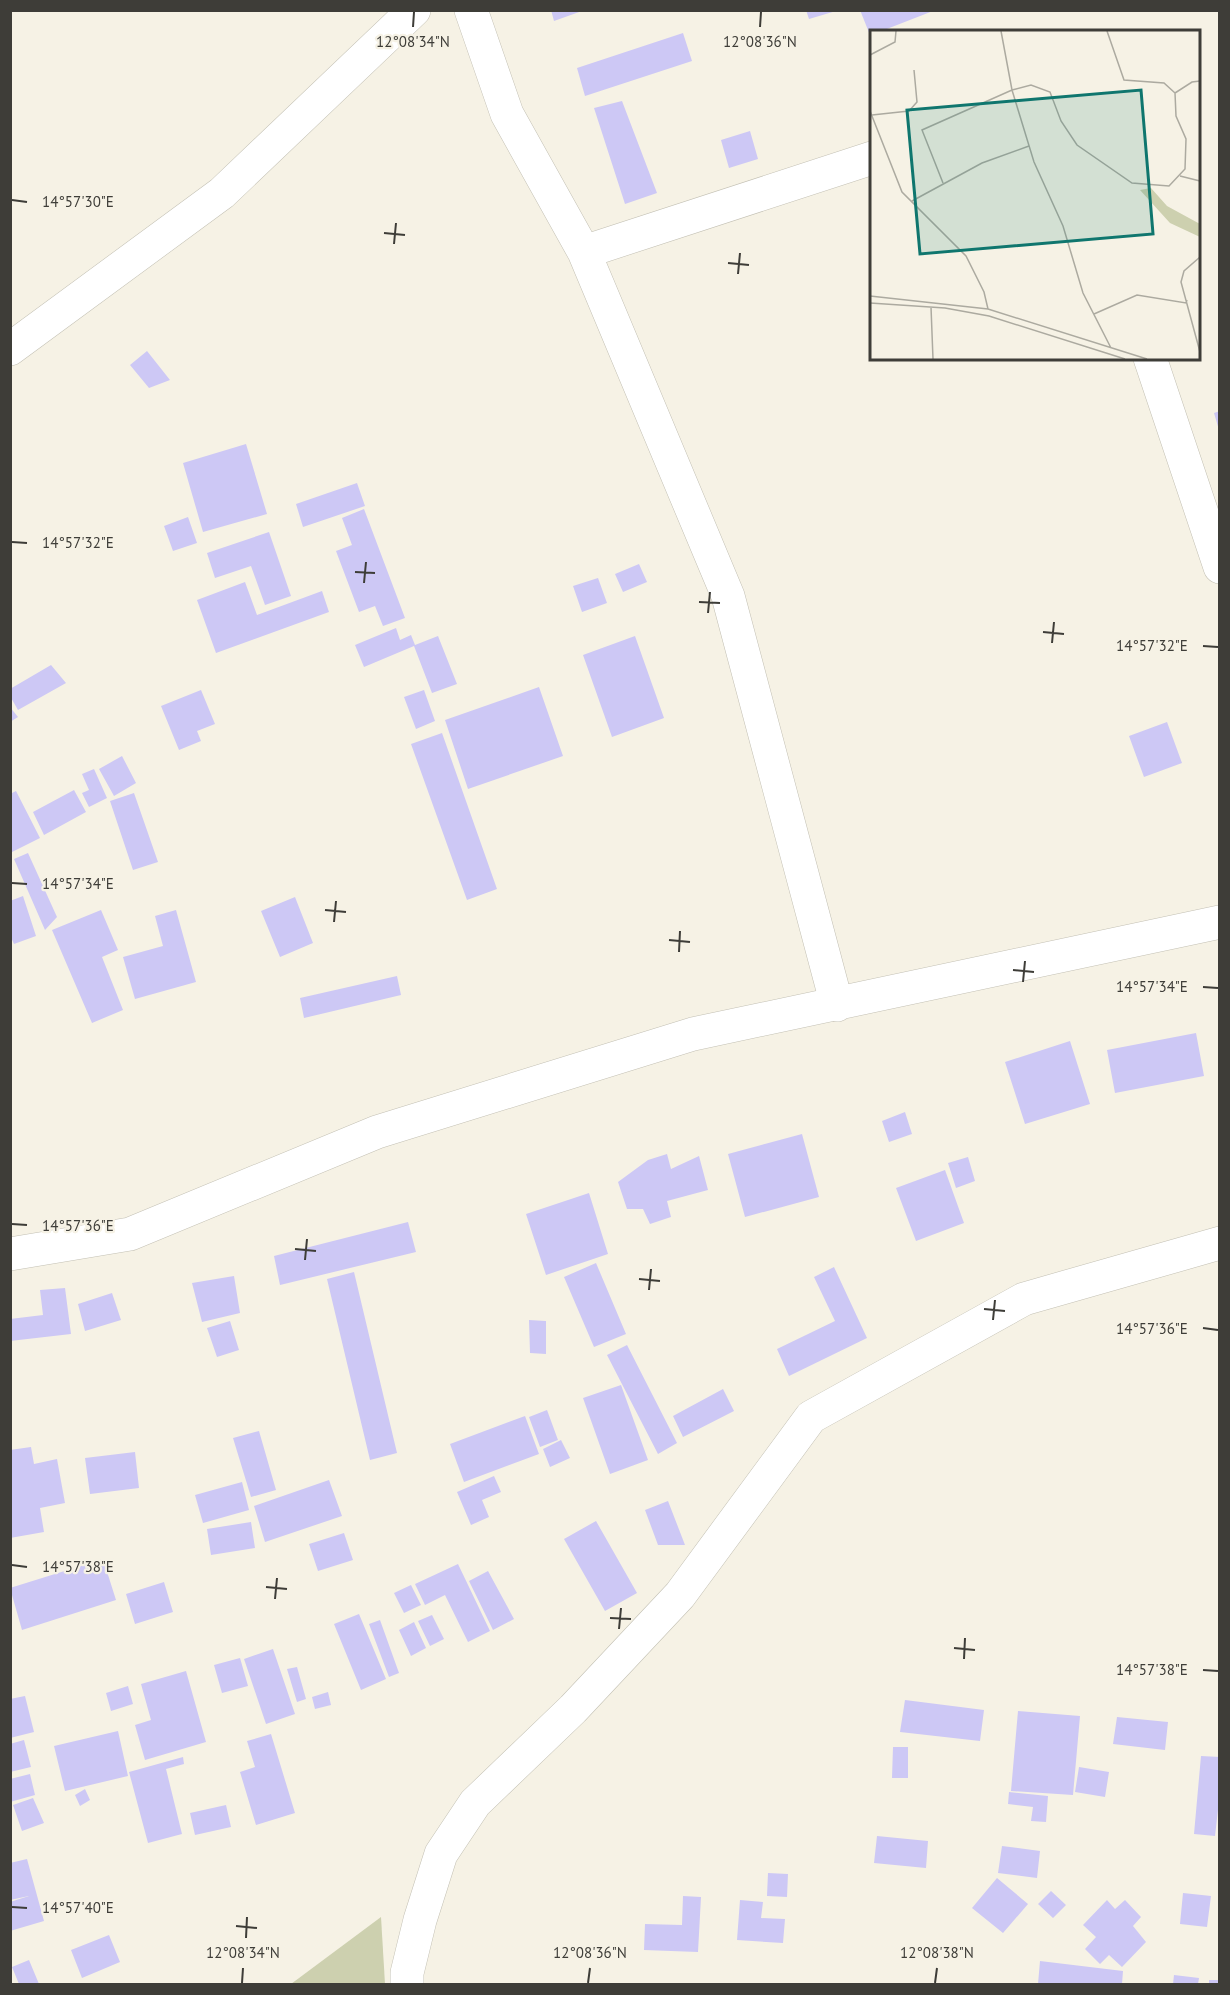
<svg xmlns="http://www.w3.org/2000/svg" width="1230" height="1995" font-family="'PT Sans',sans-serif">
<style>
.green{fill:#cdd0af}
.building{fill:#cdc8f5}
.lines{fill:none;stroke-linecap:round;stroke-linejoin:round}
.street-casing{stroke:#c3c0b4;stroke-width:34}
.street{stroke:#fff;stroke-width:33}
.ticks{fill:none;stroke:#3e3d38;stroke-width:2}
.inset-road{fill:none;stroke:#acaaa0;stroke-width:1.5}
.view{fill:#0f766e;fill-opacity:0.15;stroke:#0f766e;stroke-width:3}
.inset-edge{fill:none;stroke:#3e3d38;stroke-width:3}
.ticks-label{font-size:15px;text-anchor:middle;fill:#3e3d38;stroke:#f6f2e5;stroke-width:4.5;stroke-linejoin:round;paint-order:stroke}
</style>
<rect width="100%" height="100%" fill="#f6f2e5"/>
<!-- green -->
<path class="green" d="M 381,1917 L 385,1984 L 291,1984 Z"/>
<!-- building -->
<path class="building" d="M 551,10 L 582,10 L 582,11 L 554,21 Z
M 806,10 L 836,10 L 836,11 L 809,19 Z
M 860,10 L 933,10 L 933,11 L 879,32 L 872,32 L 870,35 Z
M 683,33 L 692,61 L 585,96 L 577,68 Z
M 622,101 L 657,193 L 625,204 L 594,108 Z
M 750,131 L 758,159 L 729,168 L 721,140 Z
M 147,351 L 170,380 L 149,388 L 130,365 Z
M 1220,411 L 1220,430 L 1219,430 L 1214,413 Z
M 246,444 L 267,514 L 203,532 L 183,463 Z
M 357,483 L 365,506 L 303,527 L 296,504 Z
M 364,509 L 405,618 L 383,626 L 375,606 L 359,612 L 336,551 L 352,545 L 342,518 Z
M 188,517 L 197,543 L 173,551 L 164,526 Z
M 269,532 L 291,596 L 265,605 L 251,566 L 215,578 L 207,553 Z
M 639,564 L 647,582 L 623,592 L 615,574 Z
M 598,578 L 607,603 L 582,612 L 573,586 Z
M 245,582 L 257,615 L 322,591 L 329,612 L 216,653 L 197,600 Z
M 396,628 L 400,640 L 411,635 L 415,645 L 438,636 L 457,684 L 432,693 L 414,646 L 364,667 L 355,645 Z
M 635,636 L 664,718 L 612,737 L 583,655 Z
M 51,665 L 66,683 L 18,710 L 10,696 L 10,689 Z
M 539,687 L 563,756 L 468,789 L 445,720 Z
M 201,690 L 215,724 L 197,731 L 201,741 L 179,750 L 161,706 Z
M 424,690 L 435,721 L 416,729 L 404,697 Z
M 10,707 L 18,717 L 10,722 Z
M 1167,722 L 1182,763 L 1144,777 L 1129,736 Z
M 442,733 L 497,889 L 467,900 L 411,744 Z
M 122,756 L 136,783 L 114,796 L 99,769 Z
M 94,769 L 107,798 L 89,807 L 82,793 L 89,790 L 82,774 Z
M 74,790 L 86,812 L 44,835 L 33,812 Z
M 16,791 L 40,838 L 10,853 L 10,794 Z
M 134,793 L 158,862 L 133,870 L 110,801 Z
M 28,853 L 57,917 L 45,930 L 14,859 Z
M 23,896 L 36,936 L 14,944 L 10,935 L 10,901 Z
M 295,897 L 313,943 L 280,957 L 261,911 Z
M 101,910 L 118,950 L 102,957 L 123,1010 L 92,1023 L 52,930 Z
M 176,910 L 196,982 L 135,999 L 123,957 L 163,946 L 155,916 Z
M 397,976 L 401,995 L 304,1018 L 300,998 Z
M 1196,1033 L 1204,1076 L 1115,1093 L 1107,1050 Z
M 1070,1041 L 1090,1104 L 1025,1124 L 1005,1062 Z
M 905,1112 L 912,1134 L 889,1142 L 882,1121 Z
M 802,1134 L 819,1197 L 745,1217 L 728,1154 Z
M 667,1154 L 671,1169 L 699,1156 L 708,1190 L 667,1201 L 671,1217 L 650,1224 L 643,1209 L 627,1209 L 618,1182 L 648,1160 Z
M 968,1157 L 975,1181 L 956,1188 L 948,1163 Z
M 945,1170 L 964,1223 L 916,1241 L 896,1188 Z
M 589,1193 L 608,1254 L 546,1275 L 526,1214 Z
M 408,1222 L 416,1252 L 280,1285 L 274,1256 Z
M 596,1263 L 626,1334 L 594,1347 L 564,1277 Z
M 834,1267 L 867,1338 L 789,1376 L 777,1349 L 835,1321 L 814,1277 Z
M 354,1272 L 397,1453 L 370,1460 L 327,1279 Z
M 234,1276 L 240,1313 L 202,1322 L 192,1283 Z
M 65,1288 L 71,1334 L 10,1341 L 10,1319 L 43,1315 L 40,1290 Z
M 112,1293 L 121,1320 L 85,1331 L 78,1304 Z
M 529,1320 L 546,1321 L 546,1354 L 530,1353 Z
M 230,1321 L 239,1350 L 217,1357 L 207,1328 Z
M 627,1345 L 677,1443 L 658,1454 L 607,1355 Z
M 621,1385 L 648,1460 L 610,1474 L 583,1398 Z
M 723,1389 L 734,1411 L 683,1437 L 673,1416 Z
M 547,1410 L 558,1440 L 540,1447 L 529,1417 Z
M 525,1416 L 539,1454 L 464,1482 L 450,1444 Z
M 259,1431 L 276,1490 L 251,1497 L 233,1438 Z
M 561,1440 L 570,1458 L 550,1467 L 543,1449 Z
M 31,1447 L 34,1464 L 57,1459 L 65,1503 L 40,1508 L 44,1532 L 10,1538 L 10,1450 Z
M 135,1452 L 139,1488 L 90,1494 L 85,1458 Z
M 494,1476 L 501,1492 L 482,1500 L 489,1517 L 471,1525 L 457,1492 Z
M 329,1480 L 342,1516 L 265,1542 L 254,1506 Z
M 242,1482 L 249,1510 L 203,1523 L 195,1495 Z
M 668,1501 L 685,1545 L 658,1545 L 645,1510 Z
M 596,1521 L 637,1593 L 605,1611 L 564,1539 Z
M 251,1522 L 255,1548 L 211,1555 L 207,1529 Z
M 344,1533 L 353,1560 L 318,1571 L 309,1544 Z
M 103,1559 L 116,1600 L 22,1630 L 10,1588 Z
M 458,1564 L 490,1631 L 468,1642 L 445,1595 L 425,1605 L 415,1584 Z
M 488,1571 L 514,1619 L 493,1630 L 469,1581 Z
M 164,1582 L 173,1612 L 135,1624 L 126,1594 Z
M 411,1585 L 421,1605 L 404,1613 L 394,1593 Z
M 359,1614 L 386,1679 L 361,1690 L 334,1624 Z
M 432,1615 L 444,1639 L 430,1646 L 418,1621 Z
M 380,1620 L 399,1673 L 389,1677 L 369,1624 Z
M 414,1622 L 426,1648 L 411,1656 L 399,1630 Z
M 273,1649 L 295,1714 L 266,1724 L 244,1659 Z
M 240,1658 L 248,1686 L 222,1693 L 214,1665 Z
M 297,1667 L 306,1699 L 297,1702 L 287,1669 Z
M 186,1671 L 206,1742 L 145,1760 L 135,1725 L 151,1720 L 141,1684 Z
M 128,1686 L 133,1704 L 111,1711 L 106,1693 Z
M 328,1692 L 331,1705 L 315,1709 L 312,1697 Z
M 25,1696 L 34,1732 L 10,1738 L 10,1699 Z
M 905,1700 L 984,1710 L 980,1741 L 900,1732 Z
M 1018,1711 L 1080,1716 L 1073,1795 L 1011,1791 Z
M 1117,1717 L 1168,1722 L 1165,1750 L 1113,1744 Z
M 118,1731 L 128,1776 L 65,1791 L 54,1746 Z
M 271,1734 L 295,1813 L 256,1825 L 240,1772 L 255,1767 L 247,1741 Z
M 24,1740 L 31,1767 L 10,1772 L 10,1744 Z
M 893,1747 L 908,1747 L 908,1778 L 892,1778 Z
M 1201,1756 L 1220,1757 L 1220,1792 L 1215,1836 L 1194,1834 Z
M 183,1757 L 184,1764 L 166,1769 L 182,1834 L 148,1843 L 129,1772 Z
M 1079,1767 L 1109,1772 L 1105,1797 L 1075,1792 Z
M 30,1774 L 35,1795 L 10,1802 L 10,1779 Z
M 85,1789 L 90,1800 L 80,1806 L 75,1795 Z
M 1009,1792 L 1048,1796 L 1046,1822 L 1031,1821 L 1033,1807 L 1008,1804 Z
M 33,1798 L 44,1823 L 22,1831 L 13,1805 Z
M 226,1805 L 231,1827 L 195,1835 L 190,1813 Z
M 877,1836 L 928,1841 L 926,1868 L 874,1863 Z
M 1002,1846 L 1040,1851 L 1037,1878 L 998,1873 Z
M 27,1859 L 44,1921 L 10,1931 L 10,1902 L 29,1896 L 10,1900 L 10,1863 Z
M 768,1873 L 788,1874 L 787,1897 L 767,1896 Z
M 997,1878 L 1028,1904 L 1003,1933 L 972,1908 Z
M 1051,1891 L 1066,1905 L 1053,1918 L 1038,1904 Z
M 1183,1893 L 1211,1896 L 1207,1927 L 1180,1924 Z
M 683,1896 L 701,1897 L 698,1952 L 644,1950 L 645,1924 L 682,1925 Z
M 740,1900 L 763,1902 L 761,1918 L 785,1919 L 783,1943 L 737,1940 Z
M 1107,1900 L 1115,1909 L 1125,1900 L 1141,1917 L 1133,1926 L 1146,1942 L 1122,1967 L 1109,1955 L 1100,1964 L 1085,1949 L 1096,1937 L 1083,1925 Z
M 109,1935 L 120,1962 L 82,1978 L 71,1950 Z
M 29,1960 L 39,1984 L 19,1984 L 12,1967 Z
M 1040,1961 L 1123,1971 L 1122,1984 L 1038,1984 Z
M 1174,1975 L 1199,1978 L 1198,1984 L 1173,1984 Z
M 1209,1980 L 1220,1980 L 1220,1984 L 1209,1984 Z"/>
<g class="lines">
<defs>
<path id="street" d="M 471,10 L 507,114 L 584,252 L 728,596 L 837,1005
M 584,252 L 872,158
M 10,349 L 222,193 L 414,10
M 1150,358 L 1220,567
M 10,1254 L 130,1234 L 377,1132 L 693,1034 L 1220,922
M 407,1984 L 407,1973 L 420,1920 L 441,1854 L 475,1803 L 573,1709 L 680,1595 L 811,1417 L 1024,1299 L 1220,1243"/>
</defs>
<!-- street casing -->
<use href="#street" class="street-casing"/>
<!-- street -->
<use href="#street" class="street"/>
</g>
<!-- ticks -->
<path class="ticks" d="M 413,27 L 414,12M 760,27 L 761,12M 12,200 L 27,202M 384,233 L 405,235M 394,244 L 396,223M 728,263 L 749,265M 738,274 L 740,253M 12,542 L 27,543M 355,572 L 375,573M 364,583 L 366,562M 699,602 L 720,603M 708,613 L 710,592M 1043,632 L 1064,634M 1052,643 L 1054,622M 1203,646 L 1218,647M 12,883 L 27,884M 325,910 L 346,912M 334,922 L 336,901M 669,940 L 690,942M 679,952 L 680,931M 1013,970 L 1034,972M 1023,982 L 1025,961M 1203,987 L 1218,988M 12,1224 L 27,1225M 295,1249 L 316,1251M 305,1260 L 307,1239M 639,1279 L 660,1281M 649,1290 L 651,1269M 984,1309 L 1005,1311M 993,1320 L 995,1300M 1203,1328 L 1218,1330M 12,1565 L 27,1567M 266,1587 L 287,1589M 275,1599 L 277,1578M 610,1618 L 631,1619M 619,1629 L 621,1608M 954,1648 L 975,1650M 964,1659 L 965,1638M 1203,1670 L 1218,1671M 12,1907 L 27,1908M 236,1926 L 257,1928M 246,1938 L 247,1917M 242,1983 L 243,1968M 588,1983 L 590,1968M 935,1983 L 937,1968"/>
<!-- overview -->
<g transform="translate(870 30)">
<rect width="330" height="330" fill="#f6f2e5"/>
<path d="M 281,158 L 297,176 L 330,194 L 330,207 L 300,193 L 270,160 Z" fill="#cdd0af"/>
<path class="inset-road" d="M 131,1 L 142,60 L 164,132 L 193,196 L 213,263 L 241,318M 237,1 L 254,50 L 294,53 L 305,63M 0,25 L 25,12 L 26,1M 0,81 L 32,162 L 96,226 L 114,262 L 118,279M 2,85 L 39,81 L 47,72 L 44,40M 310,146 L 330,151M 73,153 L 52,100 L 142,60 L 161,55 L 180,62 L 191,91 L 207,115 L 262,153 L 299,156 L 315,139 L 316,109 L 306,86 L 305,63 L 322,52 L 330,51M 42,171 L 112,133 L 159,116M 330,227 L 314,241 L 311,252 L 330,322M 0,266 L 118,279 L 277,329M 0,273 L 75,278 L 119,286 L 255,329M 61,277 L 63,329M 224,284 L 267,265 L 316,273 L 317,270"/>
<path class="view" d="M 271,60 L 283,204 L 50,224 L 37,80 Z"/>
<rect width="330" height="330" class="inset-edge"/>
</g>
<g class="ticks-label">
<text x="413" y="47">12°08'34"N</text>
<text x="760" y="47">12°08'36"N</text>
<text x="78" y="207">14°57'30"E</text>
<text x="78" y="548">14°57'32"E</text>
<text x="1152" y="651">14°57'32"E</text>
<text x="78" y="889">14°57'34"E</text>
<text x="1152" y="992">14°57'34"E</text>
<text x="78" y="1231">14°57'36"E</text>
<text x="1152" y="1334">14°57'36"E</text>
<text x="78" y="1572">14°57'38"E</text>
<text x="1152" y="1675">14°57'38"E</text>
<text x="78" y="1913">14°57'40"E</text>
<text x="243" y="1958">12°08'34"N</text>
<text x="590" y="1958">12°08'36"N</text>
<text x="937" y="1958">12°08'38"N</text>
</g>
<!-- border -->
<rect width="1230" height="1995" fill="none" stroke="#3e3d38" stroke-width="24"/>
</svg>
